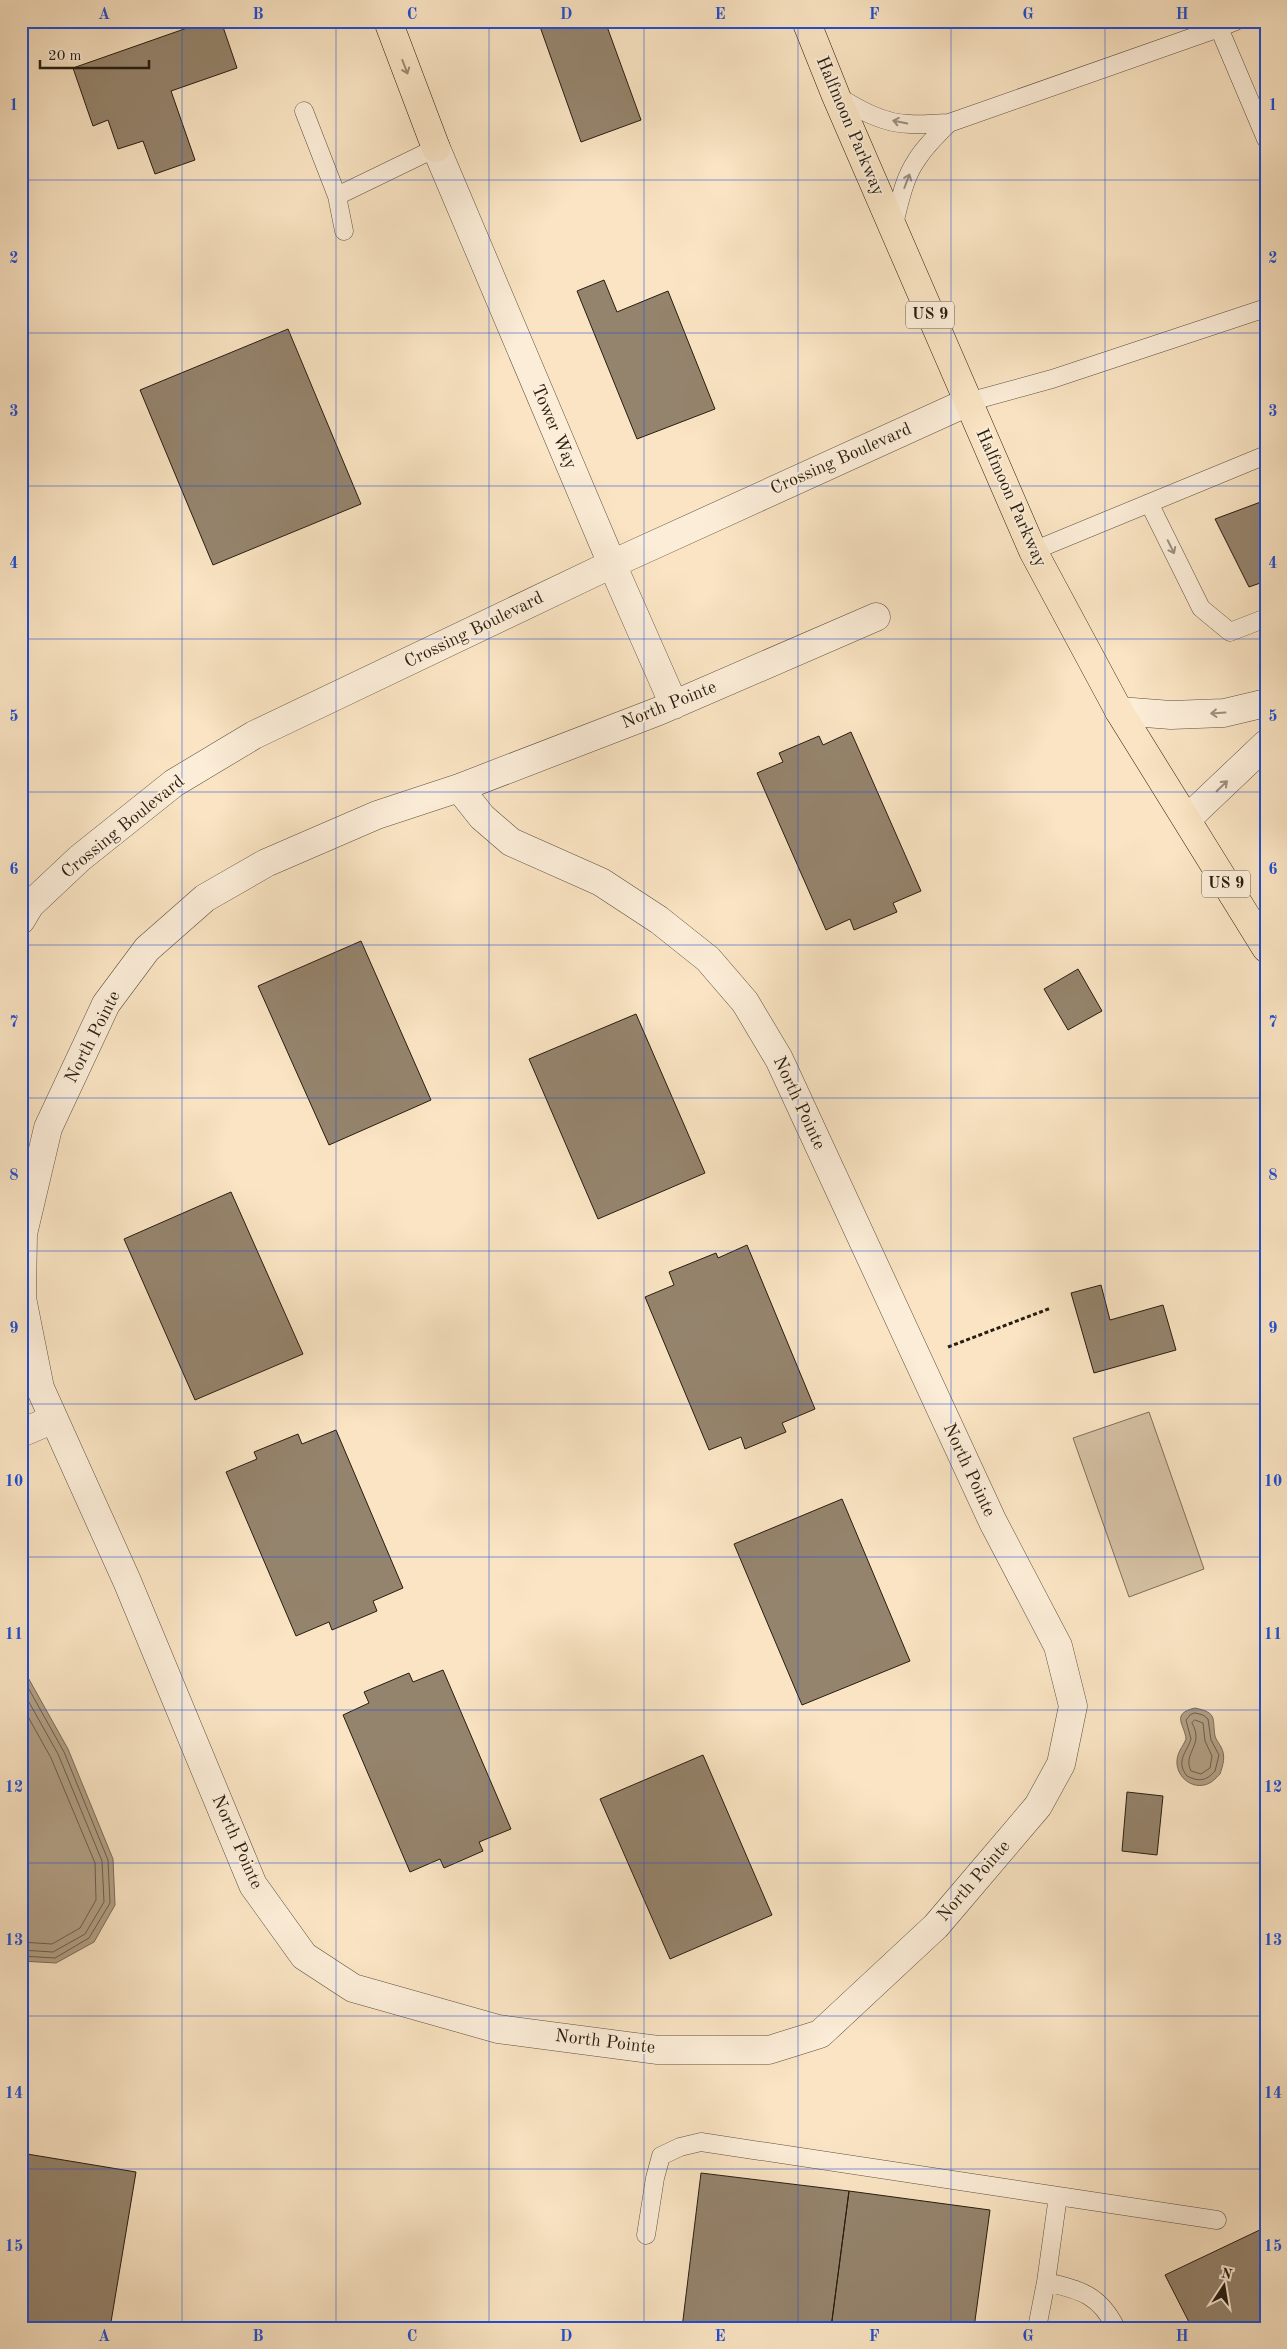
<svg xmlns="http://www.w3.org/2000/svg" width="1287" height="2349" font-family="'Old Standard TT',serif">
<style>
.green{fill:#d6c2a5;stroke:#7e705a}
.water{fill:#b2a086;stroke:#7a6c57}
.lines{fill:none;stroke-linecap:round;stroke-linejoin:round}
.shore{stroke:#6c5e4b;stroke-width:1}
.building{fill:#95846d;stroke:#271d10}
.service-casing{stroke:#5c4f3d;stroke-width:19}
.minor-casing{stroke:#5c4f3d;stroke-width:29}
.tertiary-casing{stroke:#5c4f3d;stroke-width:29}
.primary-casing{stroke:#271d10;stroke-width:29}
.path{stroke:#271d10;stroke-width:3;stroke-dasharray:4 2.5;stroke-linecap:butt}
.service{stroke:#fcedd8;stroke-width:18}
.minor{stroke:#fcedd8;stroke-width:28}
.tertiary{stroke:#fcedd8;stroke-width:28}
.primary{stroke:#fae4c3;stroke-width:28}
.oneway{stroke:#9b8a72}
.oneway2{stroke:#9c8f7e}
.grid{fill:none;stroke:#1d4ed8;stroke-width:1;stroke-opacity:0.55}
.labels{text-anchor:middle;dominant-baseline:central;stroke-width:4;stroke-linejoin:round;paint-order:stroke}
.shield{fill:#fcedd8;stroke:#675b4c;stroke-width:1}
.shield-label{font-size:16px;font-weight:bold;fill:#271d10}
.street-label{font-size:18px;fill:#271d10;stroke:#fcedd8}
.neatline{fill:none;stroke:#1d4ed8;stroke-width:2}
.grid-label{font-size:16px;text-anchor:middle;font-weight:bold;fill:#1d4ed8}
</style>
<rect width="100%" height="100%" fill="#fae4c3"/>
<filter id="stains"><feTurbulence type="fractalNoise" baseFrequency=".004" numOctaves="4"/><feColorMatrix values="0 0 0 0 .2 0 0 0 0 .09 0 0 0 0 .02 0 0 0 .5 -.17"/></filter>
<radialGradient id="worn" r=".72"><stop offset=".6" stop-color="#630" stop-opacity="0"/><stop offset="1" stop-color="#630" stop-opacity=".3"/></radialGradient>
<!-- green -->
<path class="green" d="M 1149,1412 L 1204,1569 L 1129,1597 L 1073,1438 Z"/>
<!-- water -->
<path class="water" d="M 21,1665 L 68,1749 L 113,1859 L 115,1905 L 94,1942 L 56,1963 L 21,1961 Z
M 1195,1708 C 1218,1713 1212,1718 1215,1736 C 1216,1740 1219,1743 1221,1747 C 1226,1756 1223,1765 1220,1774 C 1216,1778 1211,1784 1204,1785 C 1191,1788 1178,1777 1177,1764 C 1176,1753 1183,1747 1186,1739 C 1185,1725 1170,1714 1195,1708 Z"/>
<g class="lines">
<!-- shore -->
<path class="shore" d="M 21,1675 L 64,1752 L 108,1860 L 110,1903 L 89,1938 L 55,1958 L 21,1956
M 21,1688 L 58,1754 L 102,1861 L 104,1902 L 85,1934 L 53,1952 L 21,1950
M 21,1704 L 51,1758 L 95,1863 L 96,1900 L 80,1928 L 52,1944 L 21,1942
M 1195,1713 L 1203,1715 L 1208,1719 L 1211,1740 L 1219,1755 L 1215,1771 C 1206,1781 1199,1782 1187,1776 C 1175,1761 1187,1752 1191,1739 L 1186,1720 L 1190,1715 Z
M 1195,1720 L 1203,1723 L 1205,1741 L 1212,1756 L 1210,1768 L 1201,1774 L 1191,1771 C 1182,1753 1205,1745 1192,1723 Z"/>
</g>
<!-- building -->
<path class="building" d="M 207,21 L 221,21 L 237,68 L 171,91 L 195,160 L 155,174 L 143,141 L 118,149 L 108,120 L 93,126 L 73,68 Z
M 538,21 L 605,21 L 641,120 L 581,142 Z
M 604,280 L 617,312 L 668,291 L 715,409 L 637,439 L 577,291 Z
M 288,329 L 361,504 L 213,565 L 140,390 Z
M 1266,500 L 1266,581 L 1249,587 L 1215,519 Z
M 851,732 L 921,891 L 893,903 L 897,912 L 854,930 L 850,919 L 826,930 L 757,773 L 783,762 L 779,753 L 819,736 L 823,745 Z
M 361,941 L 431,1100 L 329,1145 L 258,986 Z
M 1078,969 L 1102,1011 L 1068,1030 L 1044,989 Z
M 636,1014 L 705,1173 L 598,1219 L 529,1059 Z
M 231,1192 L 303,1354 L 195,1400 L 124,1239 Z
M 747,1245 L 815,1409 L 782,1423 L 786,1432 L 745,1449 L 741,1437 L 709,1450 L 645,1297 L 674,1285 L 669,1272 L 716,1253 L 718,1258 Z
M 1101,1285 L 1110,1320 L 1163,1305 L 1176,1350 L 1094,1373 L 1071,1293 Z
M 336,1430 L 403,1588 L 373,1601 L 377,1611 L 332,1630 L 329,1622 L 296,1636 L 226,1472 L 257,1459 L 254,1452 L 298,1434 L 302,1444 Z
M 842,1499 L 910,1661 L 802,1705 L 734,1544 Z
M 443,1670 L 511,1829 L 479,1842 L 483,1851 L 444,1868 L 440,1859 L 410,1872 L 343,1715 L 369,1703 L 364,1692 L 409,1673 L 413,1682 Z
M 703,1755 L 772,1915 L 670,1959 L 600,1799 Z
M 1127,1792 L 1163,1796 L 1157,1855 L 1122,1851 Z
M 21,2153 L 136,2172 L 110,2328 L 21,2328 Z
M 701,2173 L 849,2191 L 831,2328 L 682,2328 Z
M 849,2191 L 990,2210 L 974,2328 L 831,2328 Z
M 1266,2227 L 1266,2328 L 1192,2328 L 1165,2275 Z"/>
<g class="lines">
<defs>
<path id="service" d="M 1219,28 L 1236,21
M 837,96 C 858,109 884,124 910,124 C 923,125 936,123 949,123 L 1219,28 L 1266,139
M 304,111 L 337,196 L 344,231
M 337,196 L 436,148
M 893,227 C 899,206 903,180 916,161 C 925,146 937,135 949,123
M 968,402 L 1052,379 L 1266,308
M 1149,503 L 1201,608 L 1230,632 L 1266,618
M 1033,551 L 1266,455
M 1058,2196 L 1217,2220
M 646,2235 L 655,2178 L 661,2156 L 680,2147 L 701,2142 L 1058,2196 L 1046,2282
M 1037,2328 L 1046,2282 C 1080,2290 1099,2294 1116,2328"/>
<path id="minor" d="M 612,564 L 674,705
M 1119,711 L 1171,715 L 1224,713 L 1266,703
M 459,788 L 482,817 L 511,842 L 601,882 L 659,920 L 708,959 L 745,1002 L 779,1059 L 993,1522 L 1058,1646 L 1073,1706 L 1061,1764 L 1038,1806 L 936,1926 L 820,2034 L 769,2050 L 658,2050 L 498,2029 L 353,1988 L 304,1956 L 253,1885 L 127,1581 L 40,1388 L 22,1298 L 23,1234 L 48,1128 L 106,1004 L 147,949 L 205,898 L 266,863 L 377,815 L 459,788 L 659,711 L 876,617
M 1187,819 L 1266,744
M 21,1433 L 54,1419"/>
<path id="tertiary" d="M 436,148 L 612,564
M 21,920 L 30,905 L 80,858 L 174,783 L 254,735 L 612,564 L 968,402"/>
<path id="primary" d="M 388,21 L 436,148
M 806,21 L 836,96 L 1033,551 L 1119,711 L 1266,948"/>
</defs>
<!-- service casing -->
<use href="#service" class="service-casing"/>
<!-- minor casing -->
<use href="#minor" class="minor-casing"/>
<!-- tertiary casing -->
<use href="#tertiary" class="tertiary-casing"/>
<!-- primary casing -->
<use href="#primary" class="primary-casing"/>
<!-- path -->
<path class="path" d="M 948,1347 L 1051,1308"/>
<!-- service -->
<use href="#service" class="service"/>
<!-- minor -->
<use href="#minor" class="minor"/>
<!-- tertiary -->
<use href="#tertiary" class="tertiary"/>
<!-- primary -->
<use href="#primary" class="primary"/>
</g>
<!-- one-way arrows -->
<defs><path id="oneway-shaft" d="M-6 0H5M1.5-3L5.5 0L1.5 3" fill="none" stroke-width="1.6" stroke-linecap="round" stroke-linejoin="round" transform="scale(1.25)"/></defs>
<use class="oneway" href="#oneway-shaft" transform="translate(405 67) rotate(69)"/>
<g class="oneway2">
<use href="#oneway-shaft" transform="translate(900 122) rotate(-168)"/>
<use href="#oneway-shaft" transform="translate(907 181) rotate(-69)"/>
<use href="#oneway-shaft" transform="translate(1171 547) rotate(64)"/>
<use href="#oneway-shaft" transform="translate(1218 713) rotate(176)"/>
<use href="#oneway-shaft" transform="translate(1222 786) rotate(-44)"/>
</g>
<!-- grid -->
<path class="grid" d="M 182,21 L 182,2328M 336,21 L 336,2328M 489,21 L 489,2328M 644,21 L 644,2328M 798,21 L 798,2328M 951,21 L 951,2328M 1105,21 L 1105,2328M 21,180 L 1266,180M 21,333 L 1266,333M 21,486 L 1266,486M 21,639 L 1266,639M 21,792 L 1266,792M 21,945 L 1266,945M 21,1098 L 1266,1098M 21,1251 L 1266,1251M 21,1404 L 1266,1404M 21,1557 L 1266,1557M 21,1710 L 1266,1710M 21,1863 L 1266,1863M 21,2016 L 1266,2016M 21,2169 L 1266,2169"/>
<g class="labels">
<!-- shield labels -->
<g class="shield">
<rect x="906" y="301.5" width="48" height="27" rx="4"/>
<rect x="1202" y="870.5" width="48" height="27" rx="4"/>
</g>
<g class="shield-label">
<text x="930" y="315">US 9</text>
<text x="1226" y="884">US 9</text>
</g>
<!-- street labels -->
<g class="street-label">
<text transform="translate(850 126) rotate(67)">Halfmoon Parkway</text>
<text transform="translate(554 427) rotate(67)">Tower Way</text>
<text transform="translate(841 459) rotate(-24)">Crossing Boulevard</text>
<text transform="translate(1011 498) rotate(66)">Halfmoon Parkway</text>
<text transform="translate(474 630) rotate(-26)">Crossing Boulevard</text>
<text transform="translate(669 705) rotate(-22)">North Pointe</text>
<text transform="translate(123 827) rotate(-39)">Crossing Boulevard</text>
<text transform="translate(93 1037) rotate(-63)">North Pointe</text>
<text transform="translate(799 1103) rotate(65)">North Pointe</text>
<text transform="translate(969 1470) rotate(65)">North Pointe</text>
<text transform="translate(237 1842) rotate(66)">North Pointe</text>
<text transform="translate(974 1881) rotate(-49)">North Pointe</text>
<text transform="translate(605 2042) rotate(7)">North Pointe</text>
</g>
</g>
<!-- margin -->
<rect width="1287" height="2349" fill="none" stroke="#fae4c3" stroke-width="55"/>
<!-- north arrow -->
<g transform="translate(1224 2286) rotate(12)" stroke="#fcedd8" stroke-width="4" paint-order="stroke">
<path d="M0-4L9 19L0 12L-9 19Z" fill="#271d10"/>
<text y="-8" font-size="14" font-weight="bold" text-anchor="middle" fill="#271d10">N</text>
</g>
<!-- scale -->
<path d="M40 60v8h109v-8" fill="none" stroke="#271d10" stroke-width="2.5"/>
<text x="48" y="60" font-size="15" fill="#271d10" stroke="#fcedd8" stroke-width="4" paint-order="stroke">20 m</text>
<rect x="28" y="28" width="1232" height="2294" class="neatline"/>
<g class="grid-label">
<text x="104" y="19">A</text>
<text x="258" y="19">B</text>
<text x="412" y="19">C</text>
<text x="566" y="19">D</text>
<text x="720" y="19">E</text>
<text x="874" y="19">F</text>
<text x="1028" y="19">G</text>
<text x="1182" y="19">H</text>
<text x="14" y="110">1</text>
<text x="1273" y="110">1</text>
<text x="14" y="263">2</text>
<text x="1273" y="263">2</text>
<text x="14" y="416">3</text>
<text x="1273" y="416">3</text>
<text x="14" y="568">4</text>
<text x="1273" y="568">4</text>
<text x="14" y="721">5</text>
<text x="1273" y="721">5</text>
<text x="14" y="874">6</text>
<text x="1273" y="874">6</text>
<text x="14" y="1027">7</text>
<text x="1273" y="1027">7</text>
<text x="14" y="1180">8</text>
<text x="1273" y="1180">8</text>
<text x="14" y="1333">9</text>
<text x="1273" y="1333">9</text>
<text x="14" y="1486">10</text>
<text x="1273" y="1486">10</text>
<text x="14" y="1639">11</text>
<text x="1273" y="1639">11</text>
<text x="14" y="1792">12</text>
<text x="1273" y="1792">12</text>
<text x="14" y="1945">13</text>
<text x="1273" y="1945">13</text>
<text x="14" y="2098">14</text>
<text x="1273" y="2098">14</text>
<text x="14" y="2251">15</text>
<text x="1273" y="2251">15</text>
<text x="104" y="2341">A</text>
<text x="258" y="2341">B</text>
<text x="412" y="2341">C</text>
<text x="566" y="2341">D</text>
<text x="720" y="2341">E</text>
<text x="874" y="2341">F</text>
<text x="1028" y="2341">G</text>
<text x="1182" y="2341">H</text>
</g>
<rect width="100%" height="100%" filter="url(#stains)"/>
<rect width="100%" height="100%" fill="url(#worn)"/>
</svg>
